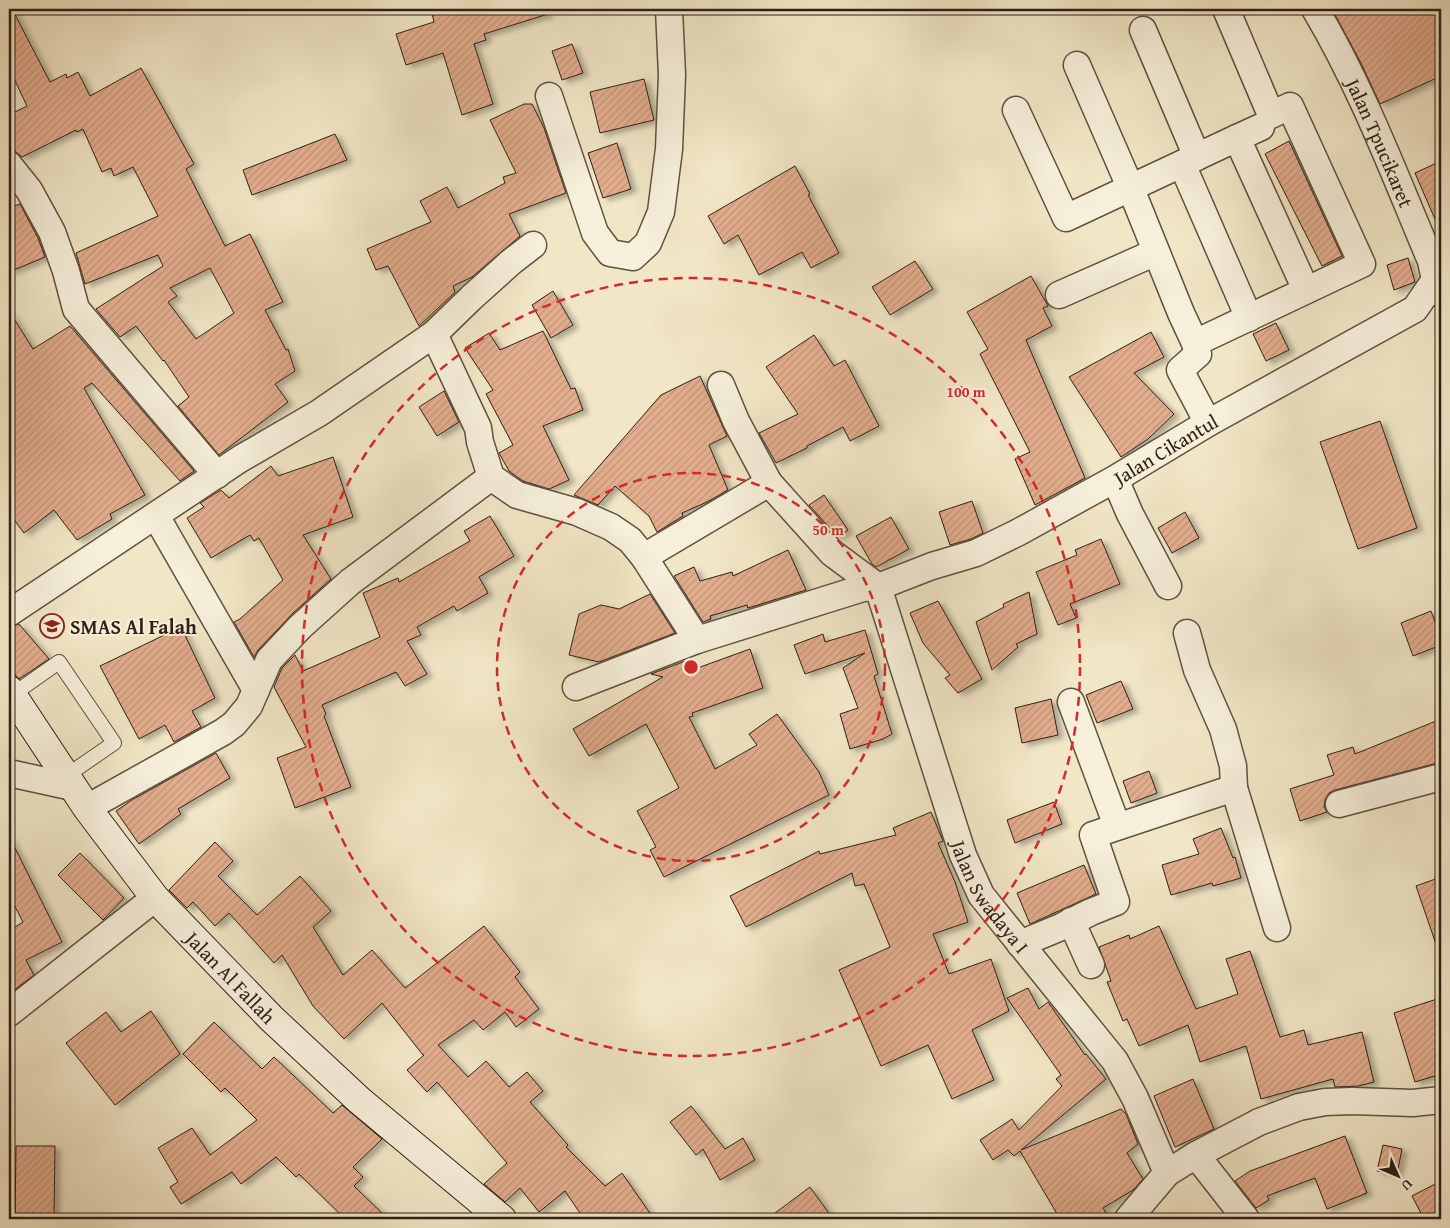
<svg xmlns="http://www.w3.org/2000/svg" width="1450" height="1228" font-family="'Gentium Book Plus',serif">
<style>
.building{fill:url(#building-hatch);stroke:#301f14;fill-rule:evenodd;filter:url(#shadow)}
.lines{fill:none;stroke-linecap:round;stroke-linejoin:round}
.lane-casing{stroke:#605140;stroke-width:16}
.street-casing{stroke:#605140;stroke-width:29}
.secondary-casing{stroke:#301f14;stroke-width:30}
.lane{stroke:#f6efda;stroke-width:14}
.street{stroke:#f6efda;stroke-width:26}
.secondary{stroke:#f6efda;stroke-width:28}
.ring{fill:none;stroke:#d62828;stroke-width:2.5;stroke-dasharray:9 6}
.labels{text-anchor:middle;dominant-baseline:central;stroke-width:4;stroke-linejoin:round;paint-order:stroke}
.street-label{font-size:20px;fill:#301f14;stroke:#f6efda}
.poi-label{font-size:20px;font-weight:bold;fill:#301f14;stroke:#f6efda;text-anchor:start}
.centre{fill:#d62828;stroke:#f6efda;stroke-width:2.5}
.ring-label{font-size:15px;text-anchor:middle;font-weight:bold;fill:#d62828;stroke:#f6efda;stroke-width:4;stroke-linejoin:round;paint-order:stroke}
</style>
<defs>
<pattern id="building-hatch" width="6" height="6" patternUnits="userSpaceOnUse" patternTransform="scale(1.25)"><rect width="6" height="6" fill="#e2ad8d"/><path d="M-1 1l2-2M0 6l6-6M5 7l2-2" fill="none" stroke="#c29479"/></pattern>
<filter id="shadow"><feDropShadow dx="5.5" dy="3" stdDeviation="2.5" flood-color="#0004"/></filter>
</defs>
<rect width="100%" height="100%" fill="#f1e6c6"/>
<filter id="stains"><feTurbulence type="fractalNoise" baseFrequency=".004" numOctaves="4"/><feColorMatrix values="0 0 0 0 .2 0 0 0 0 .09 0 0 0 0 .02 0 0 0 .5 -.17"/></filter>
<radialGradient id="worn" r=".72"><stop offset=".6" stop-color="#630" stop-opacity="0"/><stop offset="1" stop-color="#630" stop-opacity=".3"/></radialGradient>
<!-- building -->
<path class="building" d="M 9,9 L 12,9 L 50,82 L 66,74 L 67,78 L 78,72 L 90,96 L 141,68 L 194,164 L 186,169 L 225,246 L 250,234 L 283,302 L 265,310 L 286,350 L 288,349 L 295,371 L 275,384 L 288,402 L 219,455 L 178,406 L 189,397 L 164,360 L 163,361 L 136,326 L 120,337 L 96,309 L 163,266 L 158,255 L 85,284 L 76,253 L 158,216 L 133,167 L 114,176 L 111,168 L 102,172 L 83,129 L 77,132 L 76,130 L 22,157 L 15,151 L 9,150 L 9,115 L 27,106 L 9,68 ZM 210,268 L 234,313 L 196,339 L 168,302 L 177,296 L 170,288 Z
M 431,9 L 547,9 L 548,14 L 484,34 L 486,40 L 474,44 L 493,104 L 462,115 L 443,53 L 406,65 L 396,34 L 434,22 Z
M 1332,9 L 1441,9 L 1441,76 L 1380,104 L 1361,63 Z
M 572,44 L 583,73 L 562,80 L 552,51 Z
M 644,79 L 654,120 L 600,133 L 590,92 Z
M 524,104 L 532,104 L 544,128 L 566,193 L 509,214 L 520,236 L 472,277 L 453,286 L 455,292 L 419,326 L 388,266 L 376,270 L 367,249 L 431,222 L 420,201 L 447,187 L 458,208 L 505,183 L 503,177 L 516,173 L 490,120 Z
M 335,134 L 347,160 L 252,195 L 243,170 Z
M 1289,141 L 1342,256 L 1322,266 L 1265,154 Z
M 617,143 L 631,189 L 603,198 L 588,153 Z
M 1441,161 L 1441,233 L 1415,173 Z
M 795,166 L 810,194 L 808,195 L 839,253 L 811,268 L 802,252 L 759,275 L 738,235 L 724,244 L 708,216 Z
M 20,204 L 38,238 L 45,257 L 9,272 L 9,208 Z
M 1408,258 L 1415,282 L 1394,290 L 1387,265 Z
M 915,261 L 933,289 L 890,315 L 872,287 Z
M 1031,276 L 1048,306 L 1043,308 L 1052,326 L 1026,340 L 1085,478 L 1035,505 L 1015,459 L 1030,452 L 980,354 L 988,349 L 967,312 Z
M 553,291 L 573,325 L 551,338 L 532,305 Z
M 9,311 L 33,349 L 70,326 L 194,471 L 180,481 L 92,383 L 84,388 L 145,495 L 110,514 L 112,519 L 77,540 L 54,510 L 24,533 L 9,513 Z
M 1276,323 L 1289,350 L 1266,361 L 1253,334 Z
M 543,331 L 571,389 L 575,388 L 583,410 L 543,426 L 569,480 L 549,489 L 523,481 L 509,471 L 499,453 L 513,445 L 486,394 L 493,390 L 465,348 L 489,333 L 500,350 Z
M 1151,332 L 1164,357 L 1134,373 L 1174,414 L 1148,439 L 1121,457 L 1069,377 Z
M 814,335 L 834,366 L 845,360 L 879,426 L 850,441 L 843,427 L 807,446 L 807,448 L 776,463 L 759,433 L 798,414 L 766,367 Z
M 700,376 L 727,436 L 709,445 L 728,490 L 707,502 L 682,513 L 683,516 L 657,532 L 649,516 L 615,486 L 598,505 L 574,495 L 661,395 Z
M 444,391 L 459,422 L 437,436 L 419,407 Z
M 1380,421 L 1417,528 L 1358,549 L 1320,442 Z
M 333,457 L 353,517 L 303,535 L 331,579 L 294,612 L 258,650 L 254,657 L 234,622 L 240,619 L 283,580 L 259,538 L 254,541 L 250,535 L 211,558 L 187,518 L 204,507 L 200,503 L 221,490 L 229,498 L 271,466 L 278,476 Z
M 824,495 L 848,530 L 838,537 L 809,505 Z
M 972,501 L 983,533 L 971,539 L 950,545 L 939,512 Z
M 1185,512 L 1199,538 L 1172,553 L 1158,528 Z
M 490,516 L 514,556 L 479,577 L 488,593 L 457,611 L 454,606 L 417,627 L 421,635 L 407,641 L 427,674 L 405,686 L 396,672 L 322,705 L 326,714 L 324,716 L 351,787 L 295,808 L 277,758 L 306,747 L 274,687 L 282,668 L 295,655 L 303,671 L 380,637 L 363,593 L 398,578 L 399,582 L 470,541 L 464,531 Z
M 891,517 L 909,549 L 876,567 L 872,564 L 856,536 Z
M 1101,539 L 1120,584 L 1070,604 L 1076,618 L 1058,625 L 1036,572 L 1077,555 L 1075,550 Z
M 788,550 L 806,590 L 748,608 L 747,605 L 710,616 L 711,619 L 703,622 L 674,576 L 694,567 L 700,581 L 732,572 L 733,576 Z
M 1029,592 L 1037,634 L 1016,644 L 1018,647 L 992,670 L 976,622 L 1004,607 L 1003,604 Z
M 650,594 L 675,633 L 599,662 L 569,655 L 579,614 L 601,605 L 619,609 Z
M 938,601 L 982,679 L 958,693 L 945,678 L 950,675 L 923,643 L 910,613 Z
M 1431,611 L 1441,638 L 1441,645 L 1413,656 L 1401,623 Z
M 19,624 L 49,659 L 19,679 L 9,668 L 9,628 Z
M 181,627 L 215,698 L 192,711 L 201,727 L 174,742 L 165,725 L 139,739 L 100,666 Z
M 865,630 L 878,674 L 874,676 L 892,734 L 883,739 L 850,749 L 840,714 L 858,708 L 843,668 L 865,653 L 805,674 L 794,645 L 823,634 L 825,642 Z
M 750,649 L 763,688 L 692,713 L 693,716 L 689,717 L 715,769 L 757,745 L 749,734 L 777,714 L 819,772 L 829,795 L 664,877 L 650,850 L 656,847 L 637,811 L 679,788 L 646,724 L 589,756 L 573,729 L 663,677 L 651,674 L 688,660 L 692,670 Z
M 1121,681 L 1133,709 L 1097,723 L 1086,695 Z
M 1051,699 L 1058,735 L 1022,743 L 1015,708 Z
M 1441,719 L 1441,762 L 1335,790 L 1329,793 L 1325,800 L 1324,807 L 1327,812 L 1300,821 L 1290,789 L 1334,775 L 1327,755 L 1353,747 L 1355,754 Z
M 216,753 L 230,778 L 178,809 L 181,814 L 139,844 L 116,811 L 132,800 Z
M 1149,771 L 1157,793 L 1131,803 L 1123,781 Z
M 1054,802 L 1062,824 L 1015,843 L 1007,820 Z
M 931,812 L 943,841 L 938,843 L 955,882 L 968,922 L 933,934 L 949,974 L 991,959 L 1009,1011 L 972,1030 L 994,1080 L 952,1099 L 928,1045 L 881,1066 L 839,970 L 890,947 L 864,884 L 855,886 L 852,873 L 746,927 L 730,896 L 819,851 L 820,854 L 896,835 L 893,828 Z
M 1221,828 L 1233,858 L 1235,857 L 1241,878 L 1213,886 L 1212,883 L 1171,895 L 1162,865 L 1199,854 L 1193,839 Z
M 9,836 L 62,942 L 26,960 L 34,975 L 9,994 L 9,928 L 10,930 L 23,922 L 9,895 Z
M 215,842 L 233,861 L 218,876 L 257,915 L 300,876 L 331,911 L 313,927 L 343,975 L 372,950 L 405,988 L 484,926 L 520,972 L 515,977 L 539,1009 L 516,1027 L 505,1012 L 483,1030 L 474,1020 L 438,1045 L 468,1077 L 486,1061 L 509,1087 L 527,1072 L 543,1091 L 530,1102 L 568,1145 L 566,1147 L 605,1186 L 622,1173 L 654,1219 L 584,1219 L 565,1191 L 539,1212 L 520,1188 L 505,1202 L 484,1184 L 507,1163 L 437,1082 L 427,1092 L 407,1070 L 424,1055 L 423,1055 L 382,1003 L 344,1039 L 313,1006 L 282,955 L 274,963 L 229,913 L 215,926 L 193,902 L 187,908 L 169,890 Z
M 80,853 L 124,898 L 103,920 L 58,875 Z
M 1084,865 L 1096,894 L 1030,924 L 1017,893 Z
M 1441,877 L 1441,949 L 1438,950 L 1416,886 Z
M 1159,926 L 1196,1009 L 1238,994 L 1226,959 L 1250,951 L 1280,1037 L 1304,1030 L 1308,1045 L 1362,1032 L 1374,1082 L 1358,1086 L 1335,1087 L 1333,1079 L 1261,1099 L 1246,1046 L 1200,1062 L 1188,1025 L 1139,1046 L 1127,1019 L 1123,1021 L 1107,982 L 1111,981 L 1099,947 L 1129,935 L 1130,939 Z
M 1028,988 L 1039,1009 L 1048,1002 L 1085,1055 L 1086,1054 L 1106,1079 L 1021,1150 L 1121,1109 L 1126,1114 L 1138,1144 L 1127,1153 L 1143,1179 L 1133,1190 L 1103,1208 L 1110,1219 L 1060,1219 L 1020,1151 L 1014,1156 L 1008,1150 L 993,1160 L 980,1140 L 1012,1119 L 1019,1130 L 1062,1086 L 1056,1079 L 1061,1075 L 1007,998 Z
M 1437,999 L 1441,1012 L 1441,1074 L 1415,1082 L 1394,1013 Z
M 151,1011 L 180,1054 L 115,1105 L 66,1043 L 106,1012 L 121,1032 Z
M 214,1022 L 262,1069 L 274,1057 L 333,1113 L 342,1105 L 382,1139 L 353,1167 L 363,1177 L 354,1186 L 388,1219 L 345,1219 L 299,1174 L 296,1177 L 276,1157 L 241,1184 L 232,1172 L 181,1204 L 170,1187 L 178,1182 L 158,1148 L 192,1128 L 210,1155 L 257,1120 L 225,1088 L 221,1092 L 183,1054 Z
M 1193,1079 L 1214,1129 L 1175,1147 L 1154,1096 Z
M 691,1106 L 725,1149 L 743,1138 L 755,1160 L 720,1180 L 703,1149 L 696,1155 L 670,1122 Z
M 1345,1136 L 1367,1193 L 1327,1209 L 1315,1178 L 1267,1196 L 1269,1200 L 1256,1208 L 1235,1181 L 1250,1171 Z
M 1383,1145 L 1402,1149 L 1397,1174 L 1377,1171 Z
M 16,1146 L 55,1146 L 54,1219 L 15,1219 Z
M 1441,1181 L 1441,1219 L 1424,1219 L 1412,1196 Z
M 810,1187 L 833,1219 L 767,1219 Z"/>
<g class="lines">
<defs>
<path id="lane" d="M 12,695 L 59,662 L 114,743 L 66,776"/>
<g id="street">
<path id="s1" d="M 1315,9 C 1362,88 1395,176 1431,261 L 1435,280 L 1441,294"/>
<path d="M 1143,30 L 1197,157"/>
<path d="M 1077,65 L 1131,189 L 1181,313 L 1195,343 L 1198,354 L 1180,370 L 1208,423"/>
<path d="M 549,96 L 595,233 L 610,253 L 633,257 L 648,243 L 661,212 L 669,149 L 672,75 L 669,9"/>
<path d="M 1016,110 L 1066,218 L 1237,138"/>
<path d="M 1261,127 L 1237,138 L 1306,290"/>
<path d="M 1182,164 L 1249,318"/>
<path d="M 9,165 L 29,190 L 52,232 L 66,271 L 76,309 L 217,475"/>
<path d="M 1059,295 L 1156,252"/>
<path d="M 1195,343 L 1362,264 L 1290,106 L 1271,115 L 1226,9"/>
<path d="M 721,385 L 736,421 L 769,483 L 832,553 L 878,587"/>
<path d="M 491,477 L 517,495 L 577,512 L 611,527 L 630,540 L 644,557 L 697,640"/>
<path d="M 1115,479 L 1130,514 L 1168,586"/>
<path d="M 156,516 L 256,690"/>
<path d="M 644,557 L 769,483"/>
<path id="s2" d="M 878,587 L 963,855 L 981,895 L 1115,1061 L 1135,1098 L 1167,1173"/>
<path d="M 9,613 L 240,459 L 319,413 L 434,334 L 471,298 L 511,262 L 533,245"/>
<path id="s3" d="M 576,687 L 697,640 L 863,588 L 878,587 L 932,566 L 976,553 L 1017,533 L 1115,479 L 1208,423 L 1415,309 L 1435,280"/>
<path d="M 1071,702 L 1117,826"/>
<path d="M 9,773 L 73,787"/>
<path d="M 1234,788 L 1277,928"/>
<path d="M 1339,804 L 1441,777"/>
<path d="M 87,808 L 223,732 L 234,724 L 249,706 L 269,660 L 300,627 L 350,582 L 491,477 L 480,442 L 478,428 L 434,334"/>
<path d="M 1071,921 L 1091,965"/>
<path d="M 1020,944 L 1061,927 L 1091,912 L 1116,902 L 1093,835 L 1234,788 L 1233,766 L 1223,729 L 1197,670 L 1187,633"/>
<path d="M 9,1013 L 155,898"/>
<path d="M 1196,1155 L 1246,1219"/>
<path d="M 1128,1219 L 1167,1173 L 1196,1155 L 1259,1122 L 1299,1107 L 1325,1102 L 1352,1101 L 1413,1103 L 1441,1100"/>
</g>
<g id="secondary">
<path id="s4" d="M 9,690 L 87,808 L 155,898 L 271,1018 L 359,1100 L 502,1219"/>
</g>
</defs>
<!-- lane casing -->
<use href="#lane" class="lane-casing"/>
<!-- street casing -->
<use href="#street" class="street-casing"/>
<!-- secondary casing -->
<use href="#secondary" class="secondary-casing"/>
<!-- lane -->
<use href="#lane" class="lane"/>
<!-- street -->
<use href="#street" class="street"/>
<!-- secondary -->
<use href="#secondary" class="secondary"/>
</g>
<!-- distance rings -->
<g class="ring">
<circle cx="691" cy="667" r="194"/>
<circle cx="691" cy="667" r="389"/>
</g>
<!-- icons -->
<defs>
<symbol id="school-ring" viewBox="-11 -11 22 22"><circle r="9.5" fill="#f6efda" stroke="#8f2418" stroke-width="1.5"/><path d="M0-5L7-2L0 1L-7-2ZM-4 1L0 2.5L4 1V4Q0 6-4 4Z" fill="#8f2418"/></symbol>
</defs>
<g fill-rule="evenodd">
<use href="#school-ring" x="38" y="612" width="28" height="28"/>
</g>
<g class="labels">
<!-- street labels -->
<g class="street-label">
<text stroke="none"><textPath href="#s1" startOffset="149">Jalan Tpucikaret</textPath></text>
<text stroke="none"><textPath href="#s3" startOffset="639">Jalan Cikantul</textPath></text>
<text stroke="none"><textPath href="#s2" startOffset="331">Jalan Swadaya I</textPath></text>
<text stroke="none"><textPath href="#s4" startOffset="364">Jalan Al Fallah</textPath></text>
</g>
<!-- poi labels -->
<g class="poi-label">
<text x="70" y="626">SMAS Al Falah</text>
</g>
</g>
<circle cx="691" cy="667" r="8" class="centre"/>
<g class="ring-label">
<text x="966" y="397">100 m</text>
<text x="828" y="535">50 m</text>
</g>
<!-- margin -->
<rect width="1450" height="1228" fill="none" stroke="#f1e6c6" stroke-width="30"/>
<rect x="10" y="10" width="1430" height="1208" fill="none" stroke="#301f14" stroke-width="2.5"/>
<rect x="15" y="15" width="1420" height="1198" fill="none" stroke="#301f14"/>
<!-- north arrow -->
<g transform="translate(1398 1176) rotate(135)" stroke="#f6efda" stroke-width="4" paint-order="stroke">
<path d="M0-4L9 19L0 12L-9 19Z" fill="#301f14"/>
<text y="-8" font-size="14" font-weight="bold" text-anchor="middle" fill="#301f14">U</text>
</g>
<rect width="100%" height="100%" filter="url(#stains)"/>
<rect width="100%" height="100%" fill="url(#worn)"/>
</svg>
